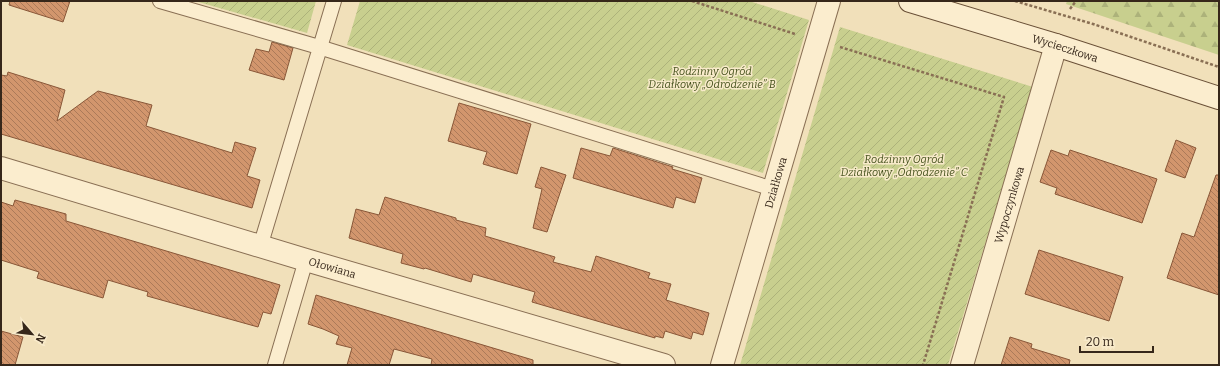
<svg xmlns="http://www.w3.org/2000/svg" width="1220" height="366" font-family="Bitter,serif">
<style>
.forest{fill:url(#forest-firs)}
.garden{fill:url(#garden-furrows)}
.building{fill:url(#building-back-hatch);stroke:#895738}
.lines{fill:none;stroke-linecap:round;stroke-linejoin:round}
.lane-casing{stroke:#896f54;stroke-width:16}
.street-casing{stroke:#896f54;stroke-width:24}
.secondary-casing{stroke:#6a5037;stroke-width:24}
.path{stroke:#896f54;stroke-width:2.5;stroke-dasharray:3 2;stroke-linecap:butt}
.lane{stroke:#fbedce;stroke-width:14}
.street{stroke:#fbedce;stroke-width:22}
.secondary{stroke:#fbedce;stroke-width:22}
.labels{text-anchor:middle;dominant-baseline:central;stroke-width:3;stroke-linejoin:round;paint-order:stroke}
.street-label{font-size:11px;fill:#36271a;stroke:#f8eaca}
.park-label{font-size:11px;font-style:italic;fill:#48541f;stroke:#f8eaca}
</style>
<defs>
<pattern id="forest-firs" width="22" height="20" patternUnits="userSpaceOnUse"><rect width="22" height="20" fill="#c8cf8e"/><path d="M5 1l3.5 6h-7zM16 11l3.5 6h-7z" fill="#acb27a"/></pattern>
<pattern id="garden-furrows" width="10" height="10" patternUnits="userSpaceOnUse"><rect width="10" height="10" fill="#c8cf8e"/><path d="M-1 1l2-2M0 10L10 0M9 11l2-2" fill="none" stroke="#acb27a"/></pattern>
<pattern id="building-back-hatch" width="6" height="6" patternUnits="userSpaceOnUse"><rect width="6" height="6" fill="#d2966d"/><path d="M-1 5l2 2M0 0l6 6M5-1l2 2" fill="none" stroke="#ab7a59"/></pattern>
</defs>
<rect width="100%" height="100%" fill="#f1e0ba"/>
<!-- forest -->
<path class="forest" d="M 1067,1 L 1219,1 L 1219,55 L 1066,4 Z"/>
<!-- garden -->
<path class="garden" d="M 195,1 L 316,1 L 307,33 Z
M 360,1 L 749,1 L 809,20 L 763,173 L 347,45 Z
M 840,27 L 1033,87 L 948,365 L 740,365 Z"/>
<!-- building -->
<path class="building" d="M 10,1 L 70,1 L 63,22 L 9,5 Z
M 272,42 L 293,48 L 284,80 L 249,70 L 256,49 L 269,52 Z
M 8,72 L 65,90 L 57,121 L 98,91 L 152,105 L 146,126 L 232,153 L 235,142 L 256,148 L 247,176 L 260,180 L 252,208 L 1,134 L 1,75 L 7,76 Z
M 459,103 L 531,124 L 517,174 L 483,164 L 487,152 L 448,141 Z
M 1176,140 L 1196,148 L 1185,178 L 1165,171 Z
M 581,148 L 610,156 L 613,148 L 673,167 L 672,169 L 702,178 L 695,203 L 676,197 L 673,208 L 573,178 Z
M 1051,150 L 1068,156 L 1070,150 L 1157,179 L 1142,223 L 1055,194 L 1057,188 L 1040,182 Z
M 541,167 L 566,175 L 547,232 L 533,228 L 542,189 L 535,187 Z
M 1216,175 L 1219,175 L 1219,295 L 1167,278 L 1182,233 L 1194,237 Z
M 385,197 L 456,218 L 456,220 L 486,228 L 485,236 L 555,257 L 553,262 L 591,272 L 596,256 L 650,273 L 648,278 L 671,284 L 666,300 L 709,313 L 703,335 L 693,332 L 691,339 L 665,331 L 663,338 L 655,336 L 655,338 L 532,302 L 535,292 L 473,274 L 471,282 L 425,268 L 424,269 L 401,263 L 403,254 L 349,238 L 356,209 L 379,215 Z
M 15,200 L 66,214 L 66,221 L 280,285 L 271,314 L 263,312 L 258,327 L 147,296 L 148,292 L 108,280 L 103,298 L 37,278 L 39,272 L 1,260 L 1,202 L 13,206 Z
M 1039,250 L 1123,277 L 1109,321 L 1025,294 Z
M 316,295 L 533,360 L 533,365 L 431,365 L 432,359 L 394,349 L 389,365 L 347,365 L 352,348 L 336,344 L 339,336 L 323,329 L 308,324 Z
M 1,331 L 23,337 L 15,365 L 1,365 Z
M 1010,337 L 1032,344 L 1031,348 L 1070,360 L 1069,365 L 1001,365 Z"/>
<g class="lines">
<defs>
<path id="lane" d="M 160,1 L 319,47 L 773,189
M 260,247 L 334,1
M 275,365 L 306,260"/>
<g id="street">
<path id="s1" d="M 1,168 L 306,260 L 664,365"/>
<path id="s2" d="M 722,365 L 829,1"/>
<path id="s3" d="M 962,365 L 1056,45"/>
</g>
<g id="secondary">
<path id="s4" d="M 910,1 L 1056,45 L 1219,98"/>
</g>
</defs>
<!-- lane casing -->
<use href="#lane" class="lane-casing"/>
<!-- street casing -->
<use href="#street" class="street-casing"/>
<!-- secondary casing -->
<use href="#secondary" class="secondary-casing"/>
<!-- path -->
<path class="path" d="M 692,1 L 795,34
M 1015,1 L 1093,24 L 1219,67
M 1070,9 L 1076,1
M 840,47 L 1004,97 L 923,365"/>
<!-- lane -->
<use href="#lane" class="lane"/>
<!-- street -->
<use href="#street" class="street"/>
<!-- secondary -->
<use href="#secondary" class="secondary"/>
</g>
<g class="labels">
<!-- street labels -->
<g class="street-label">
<text stroke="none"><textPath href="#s4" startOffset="162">Wycieczkowa</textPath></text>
<text stroke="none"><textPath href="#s2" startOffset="190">Działkowa</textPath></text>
<text stroke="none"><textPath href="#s3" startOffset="167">Wypoczynkowa</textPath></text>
<text stroke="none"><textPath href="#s1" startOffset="346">Ołowiana</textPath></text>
</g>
<!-- park labels -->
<g class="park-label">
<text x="712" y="71">Rodzinny Ogród<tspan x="712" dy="13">Działkowy „Odrodzenie” B</tspan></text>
<text x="904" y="159">Rodzinny Ogród<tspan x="904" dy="13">Działkowy „Odrodzenie” C</tspan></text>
</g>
</g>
<!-- border -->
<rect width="1220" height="366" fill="none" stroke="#36271a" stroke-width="4"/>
<!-- north arrow -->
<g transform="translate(32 334) rotate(118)" stroke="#f8eaca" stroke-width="3" paint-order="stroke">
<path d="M0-3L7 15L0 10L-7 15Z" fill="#36271a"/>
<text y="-6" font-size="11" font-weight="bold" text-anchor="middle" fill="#36271a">N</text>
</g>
<!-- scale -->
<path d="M1080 346v6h73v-6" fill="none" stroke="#36271a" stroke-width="2"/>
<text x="1086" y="346" font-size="12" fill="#36271a" stroke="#f8eaca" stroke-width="3" paint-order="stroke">20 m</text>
</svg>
